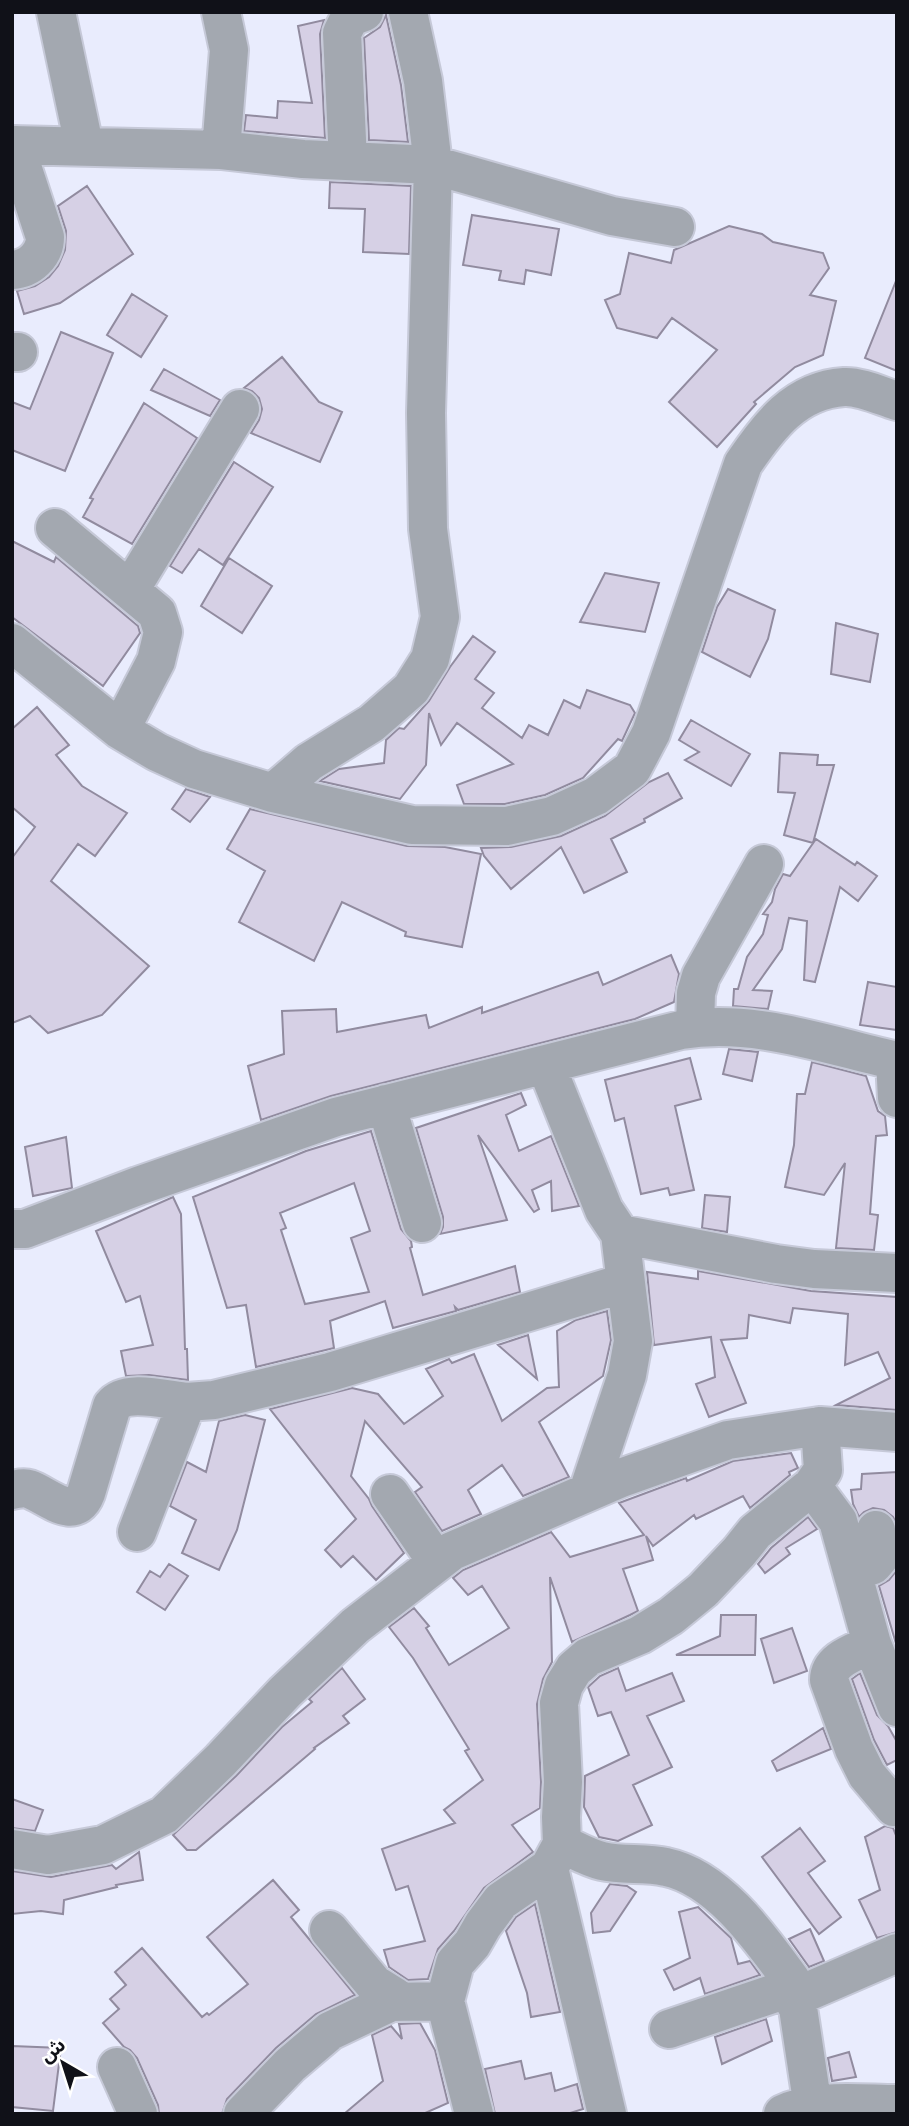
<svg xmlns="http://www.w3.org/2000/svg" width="909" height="2126" font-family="Roboto,'Noto Sans Arabic',sans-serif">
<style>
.building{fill:#d6d0e5;stroke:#918b9f;stroke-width:2;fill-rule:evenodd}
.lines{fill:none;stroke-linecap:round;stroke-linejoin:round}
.minor-casing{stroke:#c6c9d8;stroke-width:42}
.minor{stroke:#a3a8b0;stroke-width:38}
</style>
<rect width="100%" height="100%" fill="#e9ecfd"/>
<!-- building -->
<path class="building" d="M 386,15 L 401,85 L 408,142 L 369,140 L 364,38 L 380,27 Z
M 324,20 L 320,34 L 325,138 L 244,131 L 246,115 L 277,118 L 278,101 L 312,103 L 298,26 Z
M 330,182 L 411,186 L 409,254 L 363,252 L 365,209 L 329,208 Z
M 87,186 L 133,254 L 60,303 L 24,314 L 17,291 L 35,286 L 49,277 L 58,266 L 65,250 L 66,231 L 58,206 Z
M 472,215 L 559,229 L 551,275 L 526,270 L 524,284 L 499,280 L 501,271 L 463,265 Z
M 729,226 L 762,234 L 773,242 L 823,253 L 829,268 L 810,295 L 836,301 L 823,355 L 795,367 L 754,402 L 756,404 L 717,447 L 669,402 L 717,350 L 672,318 L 657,338 L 617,328 L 605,300 L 620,294 L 629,253 L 671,263 L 674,250 Z
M 896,281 L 897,282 L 897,371 L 865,358 Z
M 132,294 L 167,316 L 141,357 L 107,335 Z
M 61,332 L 113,353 L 65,471 L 12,450 L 12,402 L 30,409 Z
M 282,357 L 319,402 L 342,412 L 320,462 L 251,433 L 259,420 L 262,409 L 259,398 L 252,391 L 244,388 Z
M 164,369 L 220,400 L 210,416 L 151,390 Z
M 144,403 L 197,438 L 132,544 L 83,517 L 93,499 L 90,498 Z
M 234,462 L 273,487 L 223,565 L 199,549 L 182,573 L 170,566 Z
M 12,541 L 54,562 L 56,557 L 138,626 L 140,633 L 103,686 L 12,617 Z
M 229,558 L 272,586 L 242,633 L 201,606 Z
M 605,573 L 659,583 L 645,632 L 580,622 Z
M 728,589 L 775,610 L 768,639 L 750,677 L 702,652 L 717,607 Z
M 836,623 L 878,634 L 870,682 L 831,674 Z
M 473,636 L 495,652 L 475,679 L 494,693 L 482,708 L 522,738 L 529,725 L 548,735 L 564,700 L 580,708 L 587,690 L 630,705 L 635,713 L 622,741 L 618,739 L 583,778 L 545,795 L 505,804 L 464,804 L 457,785 L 513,764 L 457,723 L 441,745 L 429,713 L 426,765 L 400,799 L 320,781 L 339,769 L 384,763 L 386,740 L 399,728 L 404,729 L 429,701 L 450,667 Z
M 37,707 L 69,745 L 56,755 L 82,786 L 127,813 L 95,856 L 78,844 L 51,881 L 149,966 L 102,1015 L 48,1033 L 30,1016 L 12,1023 L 12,858 L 35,827 L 12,807 L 12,729 Z
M 691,720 L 750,754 L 731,786 L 685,760 L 699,752 L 679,740 Z
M 780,753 L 818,755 L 817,765 L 834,765 L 813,843 L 784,835 L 795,793 L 778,792 Z
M 668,773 L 682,798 L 644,819 L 645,822 L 611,839 L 627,872 L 584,893 L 561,847 L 511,889 L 484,856 L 481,848 L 511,847 L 561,836 L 605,816 L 649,782 Z
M 186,789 L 210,797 L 190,822 L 172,809 Z
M 250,809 L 407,846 L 445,847 L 481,854 L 462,947 L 405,936 L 406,932 L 342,902 L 314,961 L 239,922 L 265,871 L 227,849 Z
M 816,839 L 855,865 L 857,862 L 877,876 L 858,901 L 840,887 L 815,982 L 804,980 L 807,921 L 789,918 L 782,949 L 753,990 L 772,991 L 768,1009 L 733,1006 L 734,989 L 738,989 L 747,957 L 763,934 L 768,915 L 763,914 L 772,902 L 775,889 L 783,874 L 790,876 Z
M 671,955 L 679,974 L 674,1002 L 635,1019 L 331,1096 L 261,1120 L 248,1066 L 284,1054 L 282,1011 L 336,1009 L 337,1032 L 426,1015 L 429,1028 L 482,1007 L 482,1013 L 598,972 L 603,985 Z
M 868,982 L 897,987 L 897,1030 L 860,1025 Z
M 729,1049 L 758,1052 L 752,1081 L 723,1074 Z
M 690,1058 L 701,1099 L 675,1106 L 694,1190 L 670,1195 L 668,1188 L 641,1194 L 624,1118 L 615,1121 L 605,1080 Z
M 812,1062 L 866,1076 L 878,1111 L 885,1116 L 887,1135 L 876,1136 L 870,1214 L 878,1215 L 874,1250 L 836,1248 L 845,1163 L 824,1195 L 785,1187 L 794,1145 L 797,1094 L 805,1094 Z
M 521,1093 L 526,1105 L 506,1115 L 519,1151 L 551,1136 L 579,1206 L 552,1211 L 551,1181 L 532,1190 L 539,1209 L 534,1212 L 478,1135 L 507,1220 L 440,1234 L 443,1227 L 443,1217 L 416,1128 Z
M 371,1131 L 401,1229 L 411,1241 L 412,1247 L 410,1248 L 423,1295 L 515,1266 L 520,1292 L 458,1310 L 455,1307 L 456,1311 L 393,1328 L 385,1301 L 330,1321 L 334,1348 L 256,1367 L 246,1305 L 227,1308 L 193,1197 L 306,1151 ZM 354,1183 L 370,1231 L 351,1238 L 369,1292 L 305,1304 L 281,1230 L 286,1228 L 280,1213 Z
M 66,1137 L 72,1188 L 33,1196 L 25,1147 Z
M 705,1195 L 730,1197 L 727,1232 L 702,1228 Z
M 173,1197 L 181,1214 L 185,1349 L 187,1349 L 188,1380 L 149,1375 L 126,1376 L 121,1351 L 153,1345 L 140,1296 L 126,1302 L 96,1231 Z
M 698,1271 L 811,1291 L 897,1297 L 897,1410 L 836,1405 L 890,1378 L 878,1352 L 845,1365 L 848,1314 L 793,1308 L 790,1323 L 749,1315 L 747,1338 L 721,1340 L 746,1403 L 709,1417 L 696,1384 L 715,1377 L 711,1337 L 654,1345 L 647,1272 L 698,1279 Z
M 607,1311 L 611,1340 L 603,1376 L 539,1422 L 569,1477 L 523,1496 L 502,1465 L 468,1490 L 481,1514 L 442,1531 L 415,1492 L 422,1487 L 365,1421 L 351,1476 L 369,1499 L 372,1506 L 404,1553 L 376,1580 L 353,1556 L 341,1567 L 325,1550 L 356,1519 L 270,1409 L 352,1388 L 378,1394 L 404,1424 L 443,1396 L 426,1369 L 449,1359 L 452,1363 L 474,1354 L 502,1421 L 547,1388 L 559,1387 L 557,1331 L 576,1320 Z
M 528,1335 L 537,1379 L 498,1345 Z
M 245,1415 L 265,1420 L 237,1530 L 219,1570 L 182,1553 L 196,1520 L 170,1506 L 187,1462 L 206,1472 L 219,1421 Z
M 791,1453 L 798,1468 L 789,1472 L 790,1475 L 750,1508 L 743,1496 L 696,1519 L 694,1515 L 653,1546 L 646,1536 L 653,1560 L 623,1569 L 638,1611 L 630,1615 L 572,1642 L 550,1577 L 552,1662 L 543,1679 L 537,1704 L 541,1782 L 540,1808 L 512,1825 L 533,1852 L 484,1888 L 454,1931 L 438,1949 L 428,1979 L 408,1980 L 389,1967 L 384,1950 L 425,1941 L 408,1886 L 396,1890 L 382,1849 L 455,1823 L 444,1810 L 483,1780 L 465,1751 L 469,1749 L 413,1658 L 389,1627 L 414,1608 L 429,1626 L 426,1628 L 449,1665 L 509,1628 L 482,1586 L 468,1595 L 453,1578 L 463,1570 L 551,1532 L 570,1557 L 644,1535 L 619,1503 L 686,1478 L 687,1481 L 733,1461 Z
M 897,1472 L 897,1525 L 893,1517 L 884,1510 L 873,1508 L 864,1512 L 859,1517 L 853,1504 L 851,1490 L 861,1489 L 862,1474 Z
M 808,1517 L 817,1529 L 786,1548 L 790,1554 L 765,1573 L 758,1564 L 771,1548 Z
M 169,1564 L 188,1576 L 165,1610 L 137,1592 L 150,1571 L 160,1577 Z
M 897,1570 L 897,1647 L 879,1586 L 889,1580 Z
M 721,1615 L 756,1615 L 755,1655 L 676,1655 L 720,1636 Z
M 792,1628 L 807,1671 L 774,1683 L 761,1639 Z
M 342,1668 L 365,1699 L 343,1716 L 349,1723 L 314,1748 L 315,1749 L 196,1850 L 187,1850 L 173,1835 L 236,1776 L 282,1727 L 312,1702 L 309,1699 Z
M 618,1668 L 626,1691 L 672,1673 L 684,1701 L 647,1716 L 672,1767 L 633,1785 L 652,1825 L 618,1841 L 599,1837 L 584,1807 L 585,1776 L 629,1755 L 611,1712 L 598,1716 L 588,1687 L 600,1676 Z
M 860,1673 L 877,1715 L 888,1726 L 897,1742 L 897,1760 L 887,1765 L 874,1740 L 852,1679 Z
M 823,1728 L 831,1749 L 777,1771 L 772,1761 Z
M 12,1799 L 43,1810 L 35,1831 L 12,1828 Z
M 885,1826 L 893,1828 L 897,1838 L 897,1932 L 877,1938 L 859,1900 L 880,1890 L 865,1837 Z
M 800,1828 L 825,1861 L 808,1873 L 841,1917 L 819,1934 L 762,1857 Z
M 139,1852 L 143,1880 L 116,1885 L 117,1887 L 64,1900 L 63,1914 L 41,1911 L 12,1914 L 12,1871 L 51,1877 L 112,1865 L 116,1869 Z
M 273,1880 L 299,1910 L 291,1917 L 355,1995 L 316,2014 L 276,2048 L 227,2099 L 222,2114 L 159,2114 L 158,2105 L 137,2058 L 130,2050 L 124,2047 L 103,2023 L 119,2009 L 110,1999 L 126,1985 L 115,1972 L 142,1948 L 202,2017 L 207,2013 L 209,2015 L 248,1984 L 207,1937 Z
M 610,1884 L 627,1886 L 636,1892 L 610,1931 L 593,1933 L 591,1913 Z
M 535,1904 L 560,2012 L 531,2017 L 527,1993 L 506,1931 L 516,1917 Z
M 698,1907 L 731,1938 L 738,1964 L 750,1961 L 760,1975 L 705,1994 L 700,1978 L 674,1990 L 664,1970 L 690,1958 L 679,1912 Z
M 810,1929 L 824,1961 L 809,1967 L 789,1939 Z
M 766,2019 L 772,2041 L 722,2064 L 715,2037 Z
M 420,2023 L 435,2050 L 448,2103 L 423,2114 L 344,2114 L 383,2081 L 372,2035 L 391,2026 L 402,2039 L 399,2024 Z
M 12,2046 L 61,2048 L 53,2111 L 12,2107 Z
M 849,2052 L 856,2077 L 832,2081 L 828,2058 Z
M 521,2061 L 525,2079 L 551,2073 L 555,2091 L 577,2084 L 583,2109 L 567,2114 L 495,2114 L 485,2069 Z"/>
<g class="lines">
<defs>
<path id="minor" d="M 56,12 L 84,145
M 12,145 L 221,150 L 303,159 L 433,165 L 612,216 L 675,227
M 221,150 L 229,50 L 221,12
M 348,161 L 342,33 L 350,17 L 364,12
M 12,270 C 30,269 45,255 45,237 L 15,145
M 12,352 L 18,352
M 55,528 L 157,613 L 163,632 L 156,661 L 120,730
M 130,590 L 240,409
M 12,643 L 120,730 L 157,752 L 194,769 L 273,793 L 412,825 L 507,826 L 552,816 L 596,796 L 632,769 L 651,733 L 743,464 C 768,427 795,390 844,387 C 860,386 881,396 897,401
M 273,793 L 309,762 L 372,723 L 411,689 L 430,659 L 440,617 L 428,529 L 426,413 L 433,165 L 423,81 L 408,12
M 695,1028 L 696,993 L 701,976 L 764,864
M 895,1061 L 897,1098
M 546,1065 L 604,1210 L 620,1234 L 633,1341 L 627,1375 L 588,1492
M 386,1104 L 422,1223
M 12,1229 L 25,1229 L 138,1186 L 336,1117 L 681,1030 C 754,1018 826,1045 897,1061
M 620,1234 L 776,1264 L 814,1269 L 897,1273
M 812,1486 L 838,1521 L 872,1644 L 897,1707
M 12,1490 C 18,1489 23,1487 29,1489 C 47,1495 75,1523 86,1493 L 112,1406 C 126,1388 166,1400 187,1402
M 390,1494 L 437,1562
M 137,1532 L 187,1402 L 214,1400 L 330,1372 L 624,1283
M 853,1572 L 873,1565 L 879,1558 L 876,1530
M 872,1644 C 856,1652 829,1659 829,1680 L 854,1749 L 867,1775 L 894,1807
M 562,1844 C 575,1850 589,1858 602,1861 C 623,1866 645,1862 666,1867 C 719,1878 761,1939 791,1980 L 787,1989 L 798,2008 L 814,2114
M 12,1849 L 48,1855 L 103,1845 L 164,1815 L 221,1760 L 285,1692 L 355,1626 L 452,1551 L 621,1478 L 728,1440 L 820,1426 L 897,1432
M 549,1868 L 607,2114
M 329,1930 L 374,1984 L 395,1997 L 391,2002
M 793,1998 L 897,1953
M 445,2001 L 474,2114
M 669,2029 L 787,1989
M 117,2067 L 138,2114
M 243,2114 L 290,2065 L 330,2031 L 391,2002 L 445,2001 L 455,1963 L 472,1944 L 483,1925 L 501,1901 L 549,1868 L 562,1844 L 561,1817 L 563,1782 L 559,1703 L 564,1685 L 574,1669 L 588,1657 L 640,1635 L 671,1616 L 703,1590 L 739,1552 L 755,1532 L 812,1486 L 823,1470 L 820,1426
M 783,2114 C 814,2098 862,2104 897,2104"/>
</defs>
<!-- minor casing -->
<use href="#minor" class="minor-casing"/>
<!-- minor -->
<use href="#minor" class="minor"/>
</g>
<!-- border -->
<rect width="909" height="2126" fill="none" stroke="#101118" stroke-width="28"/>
<!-- north arrow -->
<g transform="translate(63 2063) rotate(321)" stroke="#ffffff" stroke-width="5" paint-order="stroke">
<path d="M0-5L12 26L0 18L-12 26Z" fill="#101118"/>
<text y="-10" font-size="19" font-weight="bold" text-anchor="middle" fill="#101118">ش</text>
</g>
</svg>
